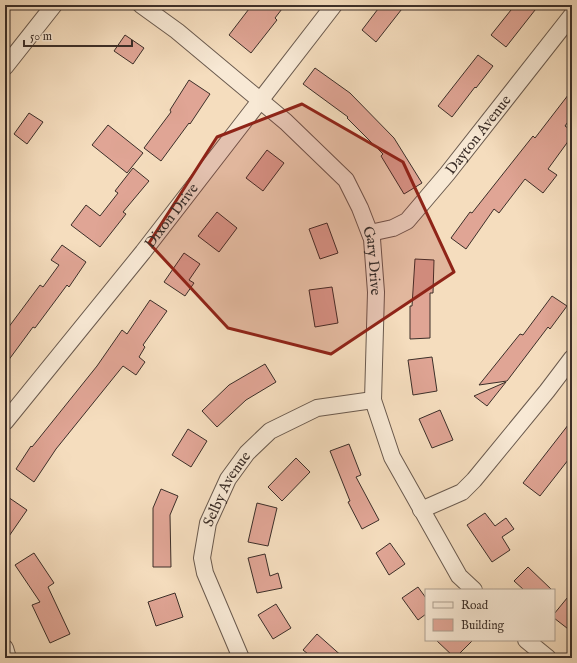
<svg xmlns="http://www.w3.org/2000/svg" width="577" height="663" font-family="'IM FELL English',serif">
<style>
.building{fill:#e0a595;stroke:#3c2f29}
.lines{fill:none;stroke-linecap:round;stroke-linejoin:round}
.minor-casing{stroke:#6a5a4e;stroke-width:18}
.minor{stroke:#f8e9d5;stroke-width:16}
.marked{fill:#8f2418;fill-opacity:0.2;stroke:#8f2418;stroke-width:3;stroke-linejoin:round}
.labels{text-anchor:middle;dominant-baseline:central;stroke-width:4;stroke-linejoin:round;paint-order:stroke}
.street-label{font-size:15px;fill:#3c2f29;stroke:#f8e9d5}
</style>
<rect width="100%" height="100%" fill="#f5ddbe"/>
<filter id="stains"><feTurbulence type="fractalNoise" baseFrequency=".005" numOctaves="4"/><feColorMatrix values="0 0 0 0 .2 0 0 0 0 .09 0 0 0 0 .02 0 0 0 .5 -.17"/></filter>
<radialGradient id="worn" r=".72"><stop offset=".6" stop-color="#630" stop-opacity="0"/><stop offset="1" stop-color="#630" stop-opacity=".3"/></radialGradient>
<!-- building -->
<path class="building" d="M 252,5 L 285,5 L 275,18 L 277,20 L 251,53 L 229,35 Z
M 381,5 L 405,5 L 376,42 L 362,30 Z
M 515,5 L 539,5 L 506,47 L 491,35 Z
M 125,35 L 144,48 L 133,64 L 114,51 Z
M 478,55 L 493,66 L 476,88 L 475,87 L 452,117 L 438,106 Z
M 315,68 L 350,93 L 394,138 L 422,183 L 404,194 L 381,156 L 383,154 L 347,118 L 348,117 L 303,84 Z
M 189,80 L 210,94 L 190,124 L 189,123 L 161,161 L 144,148 L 171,112 L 170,110 Z
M 572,90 L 572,116 L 565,126 L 572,131 L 572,136 L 548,169 L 557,175 L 543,193 L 525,179 L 499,213 L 494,209 L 466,249 L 451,238 L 470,212 L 472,213 L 533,136 L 535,138 Z
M 29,113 L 43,122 L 27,144 L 14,134 Z
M 108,125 L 143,153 L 127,173 L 92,145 Z
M 267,150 L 284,163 L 263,191 L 246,178 Z
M 133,168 L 149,181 L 123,212 L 126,214 L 100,247 L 71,225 L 86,205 L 100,216 L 118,193 L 115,191 Z
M 217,212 L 237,228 L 219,252 L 198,236 Z
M 327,223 L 338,253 L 320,259 L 309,229 Z
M 62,245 L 86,262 L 69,287 L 67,285 L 35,328 L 33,327 L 5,365 L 5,332 L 40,285 L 43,287 L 59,265 L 51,260 Z
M 184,253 L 200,264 L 189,280 L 194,283 L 185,296 L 164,282 Z
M 415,259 L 434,260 L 433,293 L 430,293 L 430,338 L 410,339 L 410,306 L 412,306 Z
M 332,287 L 338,323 L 315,327 L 309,290 Z
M 552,296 L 567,306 L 550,329 L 548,327 L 507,381 L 479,385 L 520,334 L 523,335 Z
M 150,300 L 167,311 L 143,345 L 145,347 L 139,357 L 145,362 L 136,375 L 123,366 L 56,449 L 34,482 L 16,469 L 31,446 L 32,447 L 97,366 L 122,330 L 127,334 Z
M 432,357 L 437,391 L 413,395 L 408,360 Z
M 265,364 L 276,382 L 246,400 L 217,427 L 202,411 L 229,385 Z
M 506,382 L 487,406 L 474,396 Z
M 440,410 L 453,440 L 432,448 L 419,419 Z
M 572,420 L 572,455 L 540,496 L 523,483 Z
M 188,429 L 207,441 L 191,467 L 172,455 Z
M 349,444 L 361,475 L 356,477 L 379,520 L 362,529 L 348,502 L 350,501 L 330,451 Z
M 296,458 L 310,472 L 282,501 L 268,487 Z
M 161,489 L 178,496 L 170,515 L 171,567 L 153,567 L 153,508 Z
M 5,495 L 27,510 L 5,542 Z
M 257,503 L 277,508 L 268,546 L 248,542 Z
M 485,513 L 495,526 L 506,518 L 514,529 L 502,537 L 510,550 L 492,562 L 467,525 Z
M 390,543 L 405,564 L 389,575 L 376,553 Z
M 34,553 L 54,583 L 48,587 L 70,634 L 50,643 L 32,605 L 40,602 L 15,565 Z
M 265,554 L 270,576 L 278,573 L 282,588 L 257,593 L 248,558 Z
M 528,567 L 552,590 L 524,590 L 514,581 Z
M 418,587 L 426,598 L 426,614 L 418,620 L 402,598 Z
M 572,592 L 572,632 L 554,618 L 554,614 Z
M 175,593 L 183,617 L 156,626 L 148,602 Z
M 276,604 L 291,628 L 273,639 L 258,615 Z
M 317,634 L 344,658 L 313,658 L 303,650 Z
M 436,640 L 473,640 L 455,658 Z"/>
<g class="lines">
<defs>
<g id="minor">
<path id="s1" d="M 141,5 L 177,31 L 286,122 L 346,180 L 360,208 L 372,239 L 376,292 L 373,400 L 392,457 L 459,576 L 474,590"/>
<path d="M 5,67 L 54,5"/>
<path id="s2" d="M 370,233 L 393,228 L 407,221 L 447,174 L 572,15"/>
<path id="s3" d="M 5,422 L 143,252 L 334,5"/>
<path d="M 421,510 L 462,492 L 474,480 L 547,391 L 572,358"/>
<path d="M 526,640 L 548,658"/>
<path d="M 5,648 L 8,658"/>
<path id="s4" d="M 241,658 L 205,573 L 202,558 L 208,523 L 228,479 L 247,453 L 270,431 L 317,408 L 373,400"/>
</g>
</defs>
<!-- minor casing -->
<use href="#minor" class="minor-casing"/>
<!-- minor -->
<use href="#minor" class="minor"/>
</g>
<!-- marked area -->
<path class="marked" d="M 302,104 L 403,162 L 454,272 L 331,354 L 228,328 L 149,243 L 217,137 Z"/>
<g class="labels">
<!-- street labels -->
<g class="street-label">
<text stroke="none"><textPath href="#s2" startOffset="151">Dayton Avenue</textPath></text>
<text stroke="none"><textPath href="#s3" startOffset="265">Dixon Drive</textPath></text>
<text stroke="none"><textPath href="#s1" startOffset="356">Gary Drive</textPath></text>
<text stroke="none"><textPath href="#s4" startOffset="182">Selby Avenue</textPath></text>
</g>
</g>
<!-- margin -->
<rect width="577" height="663" fill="none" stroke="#f5ddbe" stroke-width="20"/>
<rect x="6" y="6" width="565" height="651" fill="none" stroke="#3c2f29" stroke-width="2"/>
<rect x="10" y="10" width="557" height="643" fill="none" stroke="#3c2f29"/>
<!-- legend -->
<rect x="425" y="589" width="130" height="52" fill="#f8e9d5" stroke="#ad9f90"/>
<rect x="433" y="602" width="20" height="6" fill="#f8e9d5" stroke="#ad9f90"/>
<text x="461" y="609" font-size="12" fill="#3c2f29">Road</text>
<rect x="433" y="619" width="20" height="12" fill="#e0a595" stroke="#ad9f90"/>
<text x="461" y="629" font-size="12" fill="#3c2f29">Building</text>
<!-- scale -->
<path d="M24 40v6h108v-6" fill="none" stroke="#3c2f29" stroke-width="2"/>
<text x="30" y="40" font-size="12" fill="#3c2f29" stroke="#f8e9d5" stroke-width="3" paint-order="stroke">50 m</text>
<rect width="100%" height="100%" filter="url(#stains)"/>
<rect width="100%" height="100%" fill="url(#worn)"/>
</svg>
